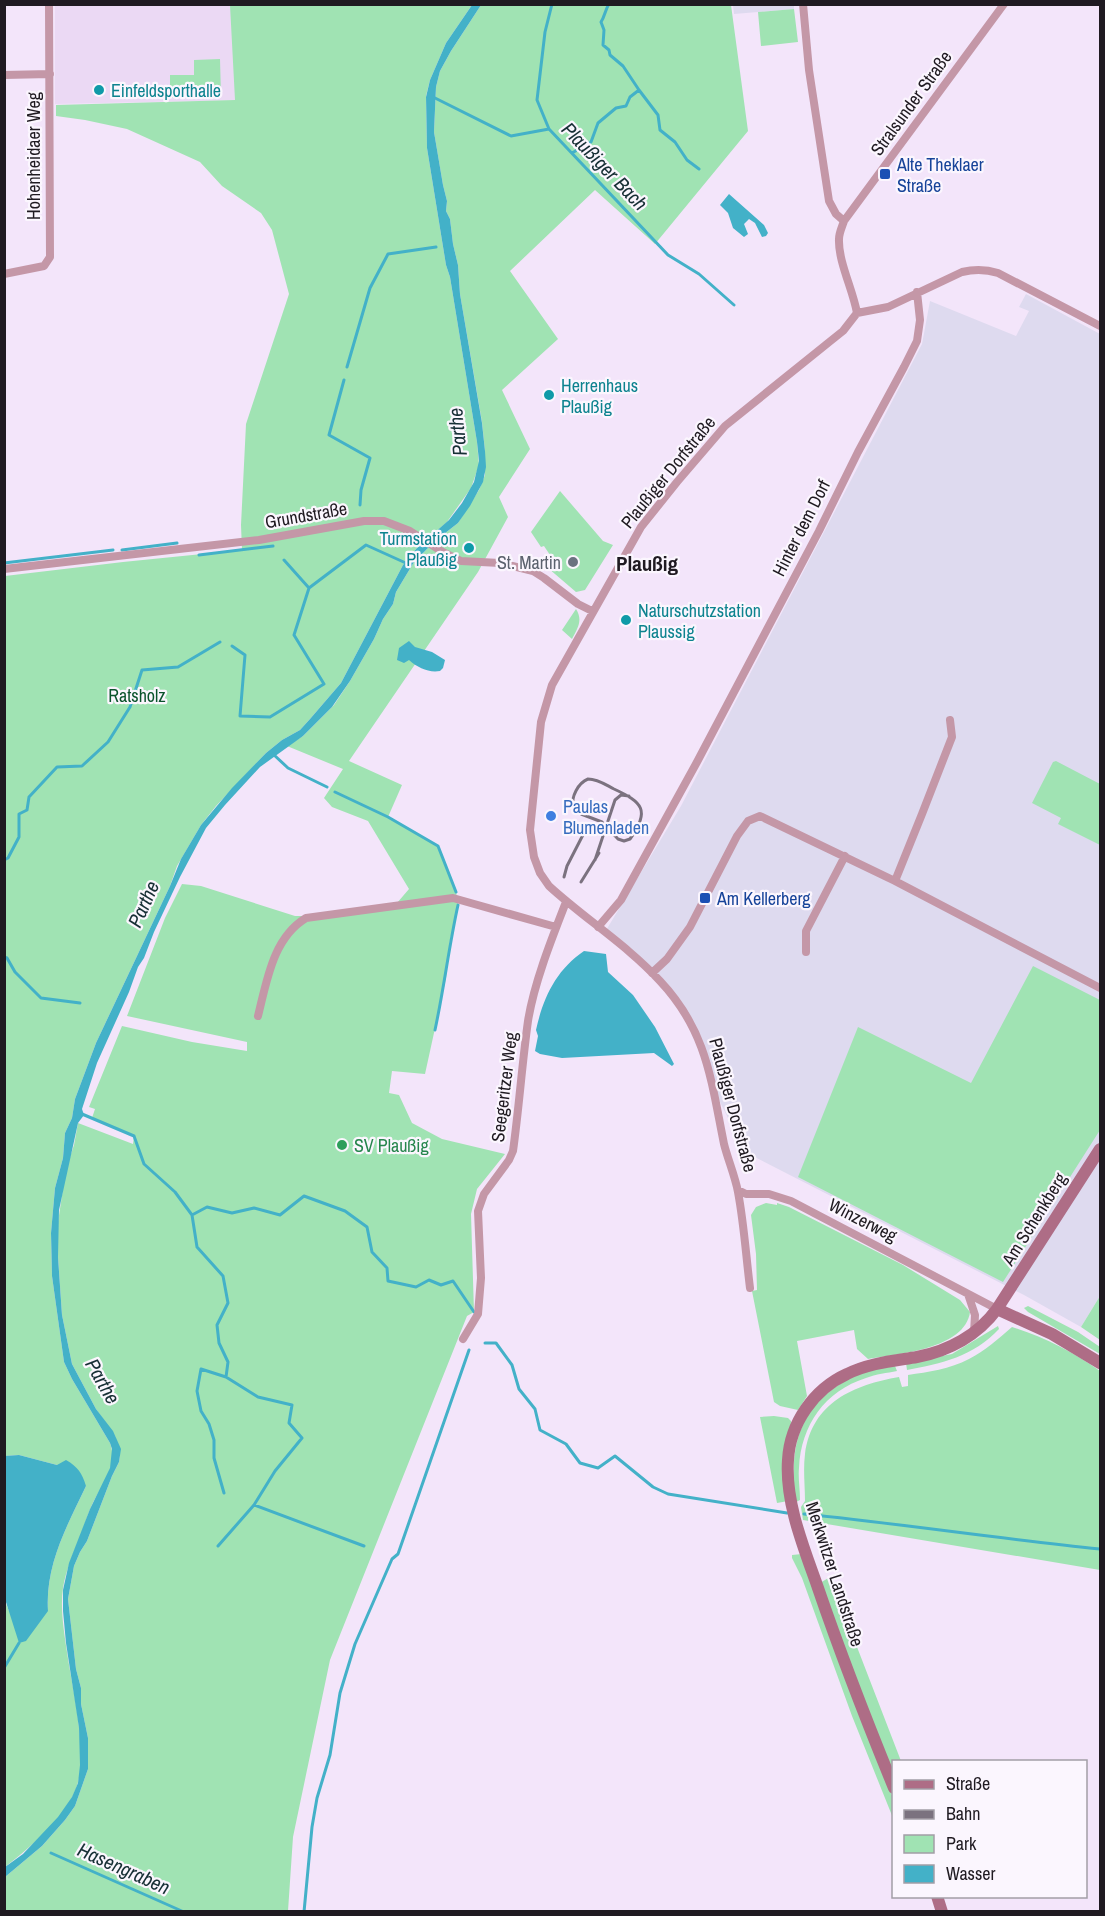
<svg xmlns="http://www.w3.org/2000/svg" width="1105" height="1916" font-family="'Archivo Narrow',sans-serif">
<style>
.industrial{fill:#dedaef}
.built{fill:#ebd9f4}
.green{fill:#a0e3b3}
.water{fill:#43b1c8}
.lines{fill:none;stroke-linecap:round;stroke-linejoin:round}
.stream{stroke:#43b1c8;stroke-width:3}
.street{stroke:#c497a7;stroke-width:8}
.secondary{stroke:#ae6d86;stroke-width:12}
.rail{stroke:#7b727f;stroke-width:3}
.culture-dot{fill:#0f9aa8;stroke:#fbf6fe;stroke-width:2}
.transit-dot{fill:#1a4fb4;stroke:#fbf6fe;stroke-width:2}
.worship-dot{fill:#6b7280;stroke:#fbf6fe;stroke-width:2}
.shop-dot{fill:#3f7fe0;stroke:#fbf6fe;stroke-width:2}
.leisure-dot{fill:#2e9e5b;stroke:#fbf6fe;stroke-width:2}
.labels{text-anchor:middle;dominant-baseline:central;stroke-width:4.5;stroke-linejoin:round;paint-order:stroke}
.culture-label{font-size:18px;fill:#0d838f;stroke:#fbf6fe;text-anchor:start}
.street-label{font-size:18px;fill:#1f1a21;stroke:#fbf6fe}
.transit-label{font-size:18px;fill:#164399;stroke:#fbf6fe;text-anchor:start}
.worship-label{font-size:18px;fill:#5b616d;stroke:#fbf6fe;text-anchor:end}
.park-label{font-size:18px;fill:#0a542c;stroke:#fbf6fe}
.shop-label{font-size:18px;fill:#366cbe;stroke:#fbf6fe;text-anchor:start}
.leisure-label{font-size:18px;fill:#27864d;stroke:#fbf6fe;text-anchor:start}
.water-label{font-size:20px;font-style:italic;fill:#172f35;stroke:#fbf6fe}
.quarter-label{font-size:21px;font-weight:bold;fill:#1f1a21;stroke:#fbf6fe}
</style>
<rect width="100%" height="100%" fill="#f3e5fa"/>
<!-- industrial -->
<path class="industrial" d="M 733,5 L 794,5 L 794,9 L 734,14 Z
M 1026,294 L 1100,334 L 1100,1296 L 1081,1327 L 1024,1295 L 745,1152 L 713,1088 L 703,1049 L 671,993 L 605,932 L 681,806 L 922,344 L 930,301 L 1016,336 L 1029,311 L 1019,307 Z"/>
<!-- built -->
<path class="built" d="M 55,5 L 267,5 L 243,100 L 55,104 Z"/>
<!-- green -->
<path class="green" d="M 230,5 L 472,5 L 446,43 L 430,80 L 426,96 L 427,148 L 446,265 L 450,277 L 477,442 L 479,465 L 471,488 L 447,522 L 417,548 L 403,565 L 341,683 L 310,719 L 300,730 L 282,740 L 266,753 L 216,806 L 201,825 L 177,866 L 170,886 L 96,1043 L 75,1099 L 72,1118 L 65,1133 L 63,1158 L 55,1188 L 51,1233 L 52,1276 L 64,1362 L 72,1379 L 110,1443 C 113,1451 113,1458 111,1466 C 107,1480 97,1493 91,1507 C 87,1516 84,1527 80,1537 C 73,1554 66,1570 63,1588 C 60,1608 64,1632 67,1652 C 72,1688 90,1758 75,1791 C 63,1820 29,1848 5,1867 L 4,1599 L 9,1611 L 48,1611 C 45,1565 67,1526 86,1486 L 57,1465 L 19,1455 L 5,1456 L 5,576 L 123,562 L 242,550 L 241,525 L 246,424 L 289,294 L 272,230 L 261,213 L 222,186 L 200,162 L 127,129 L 85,120 L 56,116 L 56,105 L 235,100 Z
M 481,5 L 731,5 L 748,131 L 655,244 L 595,190 L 510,271 L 558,339 L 502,390 L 530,449 L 499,497 L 508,517 L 478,572 L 349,761 L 402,785 L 388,817 L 438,846 L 456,892 L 458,905 L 450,940 L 446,978 L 425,1074 L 392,1071 L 389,1093 L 399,1095 L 412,1123 L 442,1139 L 505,1154 L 477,1189 L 471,1214 L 474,1312 L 467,1316 L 330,1660 L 293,1837 L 288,1911 L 5,1912 L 5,1877 L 42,1846 L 65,1820 L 75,1806 L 88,1769 L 88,1738 L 81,1704 L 81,1688 L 76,1669 L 68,1599 L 74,1566 L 80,1552 L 87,1541 L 112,1476 L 119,1462 L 120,1454 L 115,1436 L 96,1409 L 72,1364 L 62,1315 L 58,1257 L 58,1222 L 66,1169 L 74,1145 L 78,1123 L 133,1144 L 134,1136 L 92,1118 L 95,1109 L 89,1107 L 122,1026 L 192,1042 L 247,1051 L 247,1042 L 127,1016 L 165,918 L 182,884 L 201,886 L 295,916 L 307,916 L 397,903 L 409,889 L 368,821 L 332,807 L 324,798 L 343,769 L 287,746 L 303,736 L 334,705 L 350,681 L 374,639 L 383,619 L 393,604 L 396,592 L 414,562 L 435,541 L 458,523 L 479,490 L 485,475 L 485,451 L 482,422 L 460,294 L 458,265 L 453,244 L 450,219 L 446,211 L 447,201 L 443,185 L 434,132 L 436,87 L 440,71 L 451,51 Z
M 794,9 L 798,42 L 761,46 L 758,12 Z
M 220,59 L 221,96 L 170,98 L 170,75 L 194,75 L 194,60 Z
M 560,491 L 603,541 L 613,545 L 585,590 L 576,592 L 541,562 L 550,555 L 544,546 L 541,547 L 531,532 Z
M 576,609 C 583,620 578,628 572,639 L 562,630 Z
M 1056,761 L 1100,784 L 1100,845 L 1058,824 L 1061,818 L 1032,803 L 1053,762 Z
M 1033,966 L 1100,1000 L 1100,1130 L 1003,1282 L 798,1177 L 858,1027 L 971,1083 Z
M 766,1203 L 777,1205 L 777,1203 L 789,1207 L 903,1265 L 960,1300 L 970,1312 C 965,1349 898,1354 868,1359 L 857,1349 L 854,1330 L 797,1341 L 807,1396 L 798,1410 L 780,1406 L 774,1402 L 752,1291 L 757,1290 L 756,1254 L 751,1215 L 756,1207 Z
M 1100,1296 L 1100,1340 L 1081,1327 Z
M 1028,1306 L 1078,1332 L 1100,1347 L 1100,1354 L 1028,1312 L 1024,1308 Z
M 998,1326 L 999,1329 C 974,1356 941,1364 907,1370 L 906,1363 L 952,1354 Z
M 1012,1327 C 1044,1337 1073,1352 1100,1371 L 1100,1570 L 803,1520 L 801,1507 L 805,1501 C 805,1485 803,1470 805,1454 C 812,1402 854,1385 899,1377 L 902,1387 L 908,1386 L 908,1375 C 928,1372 950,1369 969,1359 C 985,1351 998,1339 1012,1327 Z
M 895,1366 L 897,1371 C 887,1373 876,1374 866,1378 C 825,1391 801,1425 799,1468 C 798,1478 800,1489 800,1500 L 796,1502 C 789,1454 796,1410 842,1383 C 847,1380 852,1376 858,1374 C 869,1370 883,1368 895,1366 Z
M 774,1416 L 788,1418 L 791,1421 L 788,1501 L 777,1503 L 760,1417 Z
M 802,1554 L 860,1713 L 893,1798 L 893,1818 L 852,1716 L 802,1578 L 792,1558 L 792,1555 Z
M 830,1577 L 901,1761 L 894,1762 L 893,1778 L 820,1583 Z"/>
<!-- water -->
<path class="water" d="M 472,5 L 481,5 L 451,51 L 440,71 L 436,87 L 434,132 L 443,185 L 447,201 L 446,211 L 450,219 L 453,244 L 458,265 L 460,294 L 482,423 L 485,451 L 486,467 L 483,482 L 470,506 L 458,523 L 435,541 L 414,562 L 396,592 L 393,604 L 383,619 L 374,639 L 350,681 L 332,707 L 303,736 L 260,767 L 225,805 L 206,828 L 180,877 L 154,932 L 144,958 L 138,967 L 129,992 L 97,1063 L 82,1109 L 84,1115 L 78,1123 L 59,1210 L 58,1257 L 62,1315 L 72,1364 L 96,1409 L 113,1431 L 121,1449 L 119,1462 L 112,1476 L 87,1541 L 80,1552 L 74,1566 L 68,1599 L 76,1669 L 81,1688 L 81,1704 L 88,1738 L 88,1769 L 75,1806 L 65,1820 L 42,1846 L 5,1877 L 5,1867 L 23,1854 L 58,1817 L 72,1797 L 78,1783 L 80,1765 L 79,1728 L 66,1643 L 63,1611 L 63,1590 L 69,1563 L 90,1509 L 110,1468 L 112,1449 L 110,1443 L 72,1379 L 64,1362 L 52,1276 L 51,1233 L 55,1188 L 63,1158 L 65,1133 L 72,1118 L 75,1099 L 96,1043 L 170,886 L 181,859 L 201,825 L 232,788 L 266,753 L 282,740 L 300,730 L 310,719 L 341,683 L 403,565 L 417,548 L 449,520 L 462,503 L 474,482 L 479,461 L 477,442 L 450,277 L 446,265 L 427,148 L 426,97 L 430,80 L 446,43 Z
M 729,194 L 764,225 L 768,233 L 766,236 L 762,237 L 755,223 L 749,219 L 744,224 L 748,234 L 744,237 L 733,228 L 728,213 L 720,205 Z
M 409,641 L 415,647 L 432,652 L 445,660 L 443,668 L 440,671 C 429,673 418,668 409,660 L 404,663 L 397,660 L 399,648 Z
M 584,951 L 606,954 L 608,972 L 633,995 L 655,1027 L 674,1064 L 672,1066 L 654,1053 L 562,1058 L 540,1054 L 535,1051 L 538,1036 L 536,1030 C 543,998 556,970 584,951 Z
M 19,1455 L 57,1465 L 66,1460 C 78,1467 82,1473 86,1486 C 67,1526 45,1565 48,1611 L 26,1641 L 19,1643 L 5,1599 L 4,1456 Z"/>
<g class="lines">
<!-- stream -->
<path class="stream" d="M 609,4 C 605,10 605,16 601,22 L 604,30 L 603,45 L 609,50 L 610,55 L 623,66 L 639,90
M 433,97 L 511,136 L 549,129 L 668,255 L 699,274 L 734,305
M 549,129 L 537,100 L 545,32 L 552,4
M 572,153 L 591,142 L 598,123 L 616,108 L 626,106 L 630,97 L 639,90 L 658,115 L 660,130 L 675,142 L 687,160 L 699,169
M 347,367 L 370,288 L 388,254 L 436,247
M 344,380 L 329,435 L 370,458 L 361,490 L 360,505
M 122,550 L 177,543
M 199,555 L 273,546
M 284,560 L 309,588
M 4,563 L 113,550
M 232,646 L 245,655 L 240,716 L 270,717 L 324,684 L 294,635 L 309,588 L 366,545 L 408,564
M 273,754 L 288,768 L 327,787
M 335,792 L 388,817 L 438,846 L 456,892
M 4,860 L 8,858 L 19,837 L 19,814 L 27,810 L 29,797 L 57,767 L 82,766 L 108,742 L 130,707 L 142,670 L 178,667 L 220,642
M 4,957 L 7,958 L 15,972 L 41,998 L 80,1003
M 435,1030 C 444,988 449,946 458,905
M 82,1114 L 134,1136 L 144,1164 L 175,1192 L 192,1215 L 207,1207 L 232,1213 L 254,1208 L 280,1215 L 304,1196 L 345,1211 L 367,1227 L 372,1252 L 387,1268 L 388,1281 L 416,1287 L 429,1280 L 441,1285 L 453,1281 L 474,1312
M 192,1215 L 197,1247 L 223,1276 L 228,1303 L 217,1325 L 219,1343 L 228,1362 L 226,1377 L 258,1397 L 292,1405 L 289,1423 L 302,1438 L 275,1471 L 254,1505 L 218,1546
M 485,1343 L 496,1343 L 512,1365 L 519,1389 L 535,1409 L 540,1430 L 566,1444 L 580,1463 L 598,1468 L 615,1456 L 653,1487 L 668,1494 L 787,1513
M 224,1493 L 214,1458 L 214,1440 L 209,1424 L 201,1411 L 197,1391 L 201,1369 L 226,1377
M 254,1505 L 364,1546
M 804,1514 C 903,1524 1001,1539 1100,1549
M 4,1668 L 19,1643
M 51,1853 L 184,1912
M 304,1912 L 312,1827 L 317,1798 L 330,1755 L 340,1693 L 355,1644 L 392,1559 L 398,1554 L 469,1350"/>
<!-- street -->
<path class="street" d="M 803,4 L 809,70 L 829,201 L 836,214 L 844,221
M 4,75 L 50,74
M 4,274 L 44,266 L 50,257 L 49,4
M 857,313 C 853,290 838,261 839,239 C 839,233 842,227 844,221 L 1004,4
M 4,569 L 259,540 L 364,521 L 384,521 L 410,531 L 441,551 L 461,561 L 500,563 L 533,571 L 544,578 L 578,604 L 592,611
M 895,881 L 922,814 L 952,737 L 950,720
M 598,927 L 621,900 L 697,762 L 819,531 L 858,452 L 904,367 L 917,341 L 920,320 L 917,292
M 806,952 L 806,931 L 845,856
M 652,973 L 667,959 L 690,927 L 737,836 L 748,821 L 760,816 L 895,881 L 1100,988
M 258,1016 C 267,980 273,938 306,918 L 453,898 L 556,927
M 738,1190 L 746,1194 L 769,1194 L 791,1201 L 997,1309
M 750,1288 C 746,1256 744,1224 738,1192 C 735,1176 728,1160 724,1144 C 711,1080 707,1031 660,981 C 627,945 585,919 549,886 L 540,873 L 534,857 L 530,830 L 541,722 L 552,685 L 641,527 L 677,482 L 725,426 L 828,343 L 843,331 L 857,313 L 888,307 L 962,272 C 975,269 985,269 998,273 L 1100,326
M 968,1294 L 975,1315 L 974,1333
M 463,1339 L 478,1314 L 481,1278 L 478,1211 L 484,1194 L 509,1160 L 513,1151 C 519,1108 522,1064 528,1021 C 534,983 552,938 566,902"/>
<!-- secondary -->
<path class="secondary" d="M 997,1309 L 1052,1334 L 1100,1363
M 894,1788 C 867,1722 841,1655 818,1588 C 804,1548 785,1503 788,1460 C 790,1423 814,1389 847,1374 C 869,1363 893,1361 917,1357 C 949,1351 978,1335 997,1309 L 1100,1149
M 937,1896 L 942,1912"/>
<!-- rail -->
<path class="rail" d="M 588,779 C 598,779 606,785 614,789 C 642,802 651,810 630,839 L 624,841 L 618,839 L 602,822 L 581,814 L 573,807 C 571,797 578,783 588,779 Z
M 595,860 L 615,800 L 621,795 L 629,796
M 564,877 L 567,866 L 586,829
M 581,882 L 599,853"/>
</g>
<!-- markers -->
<g class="culture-dot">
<circle cx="99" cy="90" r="6"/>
<circle cx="549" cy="395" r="6"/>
<circle cx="469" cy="548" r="6"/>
<circle cx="626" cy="620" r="6"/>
</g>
<g class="transit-dot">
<rect x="879" y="168" width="12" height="12" rx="3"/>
<rect x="699" y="892" width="12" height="12" rx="3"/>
</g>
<circle class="worship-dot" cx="573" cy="562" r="6"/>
<circle class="shop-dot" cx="551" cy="816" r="6"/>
<circle class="leisure-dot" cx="342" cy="1145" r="6"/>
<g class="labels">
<!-- culture labels -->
<g class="culture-label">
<text x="111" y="90">Einfeldsporthalle</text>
<text x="561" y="385">Herrenhaus<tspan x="561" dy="21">Plaußig</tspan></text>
<text x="457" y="538" text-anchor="end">Turmstation<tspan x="457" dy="21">Plaußig</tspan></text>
<text x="638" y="610">Naturschutzstation<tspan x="638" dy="21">Plaussig</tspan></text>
</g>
<!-- street labels -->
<g class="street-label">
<text transform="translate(911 103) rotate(-54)">Stralsunder Straße</text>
<text transform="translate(33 156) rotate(-90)">Hohenheidaer Weg</text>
<text transform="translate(668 472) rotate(-51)">Plaußiger Dorfstraße</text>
<text transform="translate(306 515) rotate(-10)">Grundstraße</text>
<text transform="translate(801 528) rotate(-63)">Hinter dem Dorf</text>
<text transform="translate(504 1087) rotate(-83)">Seegeritzer Weg</text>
<text transform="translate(733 1105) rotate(75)">Plaußiger Dorfstraße</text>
<text transform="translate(1034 1219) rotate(-58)">Am Schenkberg</text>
<text transform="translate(863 1220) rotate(27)">Winzerweg</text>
<text transform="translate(835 1574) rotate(72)">Merkwitzer Landstraße</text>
</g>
<!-- transit labels -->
<g class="transit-label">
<text x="897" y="164">Alte Theklaer<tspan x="897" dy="21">Straße</tspan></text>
<text x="717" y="898">Am Kellerberg</text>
</g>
<!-- worship labels -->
<g class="worship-label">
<text x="561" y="562">St. Martin</text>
</g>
<!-- park labels -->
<g class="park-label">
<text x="137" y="695">Ratsholz</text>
</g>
<!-- shop labels -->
<g class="shop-label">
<text x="563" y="806">Paulas<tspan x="563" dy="21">Blumenladen</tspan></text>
</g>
<!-- leisure labels -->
<g class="leisure-label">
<text x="354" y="1145">SV Plaußig</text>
</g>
<!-- water labels -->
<g class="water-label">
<text transform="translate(605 166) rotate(46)">Plaußiger Bach</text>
<text transform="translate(457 432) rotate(-96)">Parthe</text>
<text transform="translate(143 904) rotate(-66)">Parthe</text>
<text transform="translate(103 1381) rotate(60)">Parthe</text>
<text transform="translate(124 1868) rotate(24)">Hasengraben</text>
</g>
<!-- quarter labels -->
<g class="quarter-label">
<text x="647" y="563">Plaußig</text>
</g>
</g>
<!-- border -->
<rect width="1105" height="1916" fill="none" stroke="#1f1a21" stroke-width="12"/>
<!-- legend -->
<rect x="892" y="1760" width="195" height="138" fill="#fbf6fe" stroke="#a39ea6" stroke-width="1.5"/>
<rect x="904" y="1780" width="30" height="9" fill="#ae6d86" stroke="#a39ea6" stroke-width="1.5"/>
<text x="946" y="1790" font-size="18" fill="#1f1a21">Straße</text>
<rect x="904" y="1810" width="30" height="9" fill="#7b727f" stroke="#a39ea6" stroke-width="1.5"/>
<text x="946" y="1820" font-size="18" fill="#1f1a21">Bahn</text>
<rect x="904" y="1835" width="30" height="18" fill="#a0e3b3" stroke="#a39ea6" stroke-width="1.5"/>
<text x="946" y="1850" font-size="18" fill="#1f1a21">Park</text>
<rect x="904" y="1865" width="30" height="18" fill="#43b1c8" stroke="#a39ea6" stroke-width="1.5"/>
<text x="946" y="1880" font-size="18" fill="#1f1a21">Wasser</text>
</svg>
